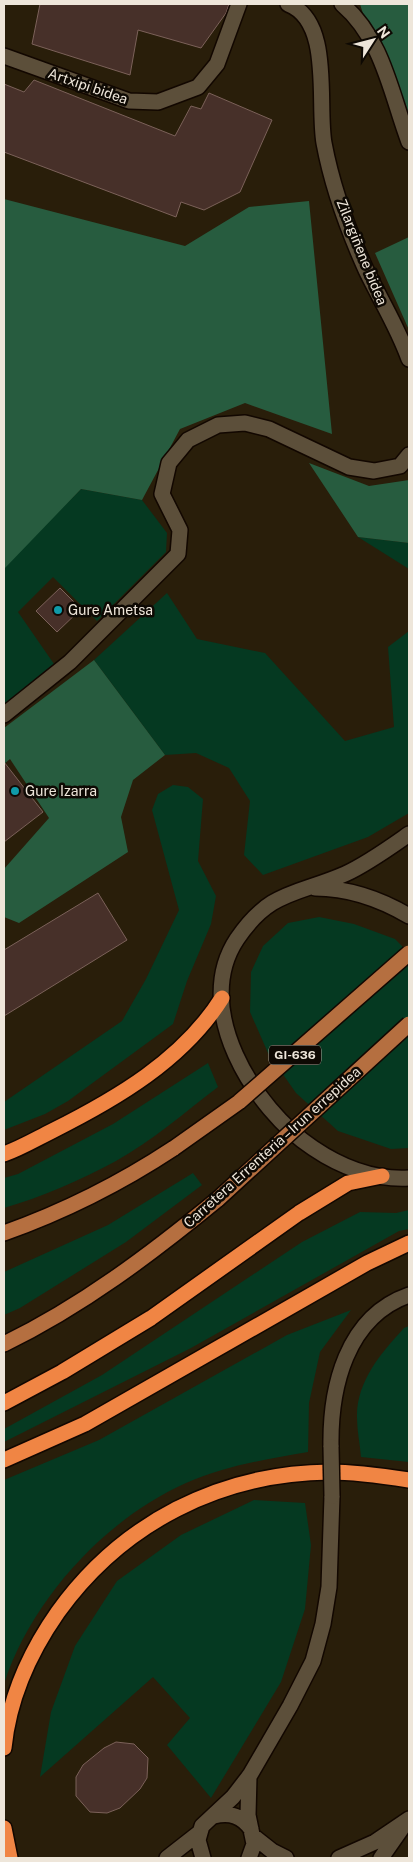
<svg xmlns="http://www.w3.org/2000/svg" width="413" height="1862" font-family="'Public Sans',sans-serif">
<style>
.green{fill:#053921}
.forest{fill:#275c3f}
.building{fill:#473029;stroke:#7b6159}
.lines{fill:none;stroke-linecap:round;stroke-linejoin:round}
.minor-casing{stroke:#120700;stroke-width:18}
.major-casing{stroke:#120700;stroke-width:18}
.highway-casing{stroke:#120700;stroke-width:18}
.minor{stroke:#5c4f3a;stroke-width:15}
.major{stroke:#b56f40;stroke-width:15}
.highway{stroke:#f08544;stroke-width:15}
.minor-bridge-casing{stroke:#120700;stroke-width:18;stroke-linecap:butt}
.major-bridge-casing{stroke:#120700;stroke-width:18;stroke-linecap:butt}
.minor-bridge{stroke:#5c4f3a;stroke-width:15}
.major-bridge{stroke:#b56f40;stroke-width:15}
.culture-dot{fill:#0f9aa8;stroke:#0e0903;stroke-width:2}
.labels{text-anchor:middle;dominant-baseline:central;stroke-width:5;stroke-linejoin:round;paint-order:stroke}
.shield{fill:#0e0903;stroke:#aba49a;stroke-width:1}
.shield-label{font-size:12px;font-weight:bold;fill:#eee6da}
.street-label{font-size:14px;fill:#eee6da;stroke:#0e0903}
.poi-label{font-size:14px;fill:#eee6da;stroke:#0e0903;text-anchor:start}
</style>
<rect width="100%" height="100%" fill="#291e0a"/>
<!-- green -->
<path class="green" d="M 81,489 L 142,500 L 167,533 L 166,552 L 97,621 L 53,577 L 18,612 L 54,664 L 4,705 L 4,567 Z
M 358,537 L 409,543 L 409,569 Z
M 167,593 L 197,639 L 265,653 L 345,741 L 394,727 L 388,647 L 409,631 L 409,813 L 368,837 L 263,875 L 244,855 L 250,801 L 229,768 L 196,753 L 165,755 L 94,660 Z
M 173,785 L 188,787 L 203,799 L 198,861 L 216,896 L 211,924 L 187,981 L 173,1024 L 68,1101 L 45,1114 L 4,1130 L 4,1102 L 122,1021 L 146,979 L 179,910 L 152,810 L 158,794 Z
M 319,917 L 354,924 L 395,939 L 409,953 L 409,1148 L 391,1149 L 338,1131 L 296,1093 L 268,1053 L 250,1012 L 251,972 L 263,946 L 288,923 Z
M 208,1063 L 218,1087 C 185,1112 152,1141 116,1161 C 81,1180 42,1197 4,1208 L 4,1178 L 18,1174 L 113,1124 Z
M 193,1173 L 202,1185 L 126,1242 L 20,1308 L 4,1315 L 4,1272 L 108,1225 Z
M 409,1210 L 409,1229 L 399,1231 L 191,1348 L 4,1442 L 4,1429 L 102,1375 L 302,1242 L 360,1212 L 396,1213 Z
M 351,1310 L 320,1352 L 309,1403 L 308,1452 C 267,1459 224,1466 186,1483 C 105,1519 31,1600 4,1684 L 4,1480 L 99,1440 L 287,1335 Z
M 409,1326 L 409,1462 L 361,1457 C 360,1444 357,1431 357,1418 C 356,1382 381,1353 404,1328 Z
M 254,1500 L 305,1503 L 311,1545 L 305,1609 L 281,1682 L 211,1798 L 167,1745 L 190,1718 L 153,1677 L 40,1777 L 51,1712 L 75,1646 L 117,1581 L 181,1535 Z"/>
<!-- forest -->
<path class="forest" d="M 360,4 L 409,4 L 409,153 L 396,122 Z
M 4,199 L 185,246 L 249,207 L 309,201 L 332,434 L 245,403 L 180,429 L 142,500 L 81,489 L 5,568 Z
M 409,237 L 409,330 L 375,253 Z
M 309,463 L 369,486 L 409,480 L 409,543 L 358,537 Z
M 94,660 L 165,755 L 133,780 L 121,817 L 128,852 L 19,923 L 4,917 L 4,869 L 49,818 L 10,759 L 4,764 L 4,728 Z"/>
<!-- building -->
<path class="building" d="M 40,4 L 229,4 L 226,13 L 201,48 L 138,30 L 130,75 L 32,44 Z
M 34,80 L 175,136 L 191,106 L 201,109 L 209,93 L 272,120 L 240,192 L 204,210 L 181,202 L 176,217 L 4,152 L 4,84 L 24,92 Z
M 60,588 L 81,609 L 57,632 L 36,611 Z
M 4,762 L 43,812 L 4,842 Z
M 98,893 L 127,940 L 4,1016 L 4,950 Z
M 116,1742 L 134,1744 L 148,1758 L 147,1778 L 140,1789 L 120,1808 L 107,1813 L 90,1812 L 76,1796 L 76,1777 L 83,1765 L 104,1748 Z"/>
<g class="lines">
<defs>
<path id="minor" d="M 288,4 C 333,21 317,104 324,143 C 332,186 348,230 366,270 C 380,299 398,328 409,359
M 342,4 C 383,39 391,94 409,142
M 4,56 L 129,101 L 158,102 L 198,87 L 217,64 L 239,4
M 4,715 L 70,662 L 178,554 L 180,530 L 162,494 L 169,463 L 188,440 L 218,425 L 245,423 L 269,429 L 349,467 L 374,471 L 400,466 L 409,455
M 409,834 C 389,848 367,864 345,874 C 297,895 270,890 237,939 C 191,1008 254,1109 313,1148 C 341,1167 375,1180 409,1178
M 315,888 C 349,888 380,899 409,916
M 331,1447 C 330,1388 346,1317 409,1295
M 214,1816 C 230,1812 242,1816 251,1829
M 253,1836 L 272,1851 L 286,1858
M 167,1858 L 199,1833
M 203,1858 L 198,1840 L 202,1826 L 233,1797 L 250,1775 L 290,1706 L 313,1661 L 323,1624 L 329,1587 L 332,1496
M 249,1858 L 254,1844 L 248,1815 L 249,1776
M 339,1858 L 375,1842 L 409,1819
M 381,1858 L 402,1828"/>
<path id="major" d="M 4,1233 C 63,1212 121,1183 174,1148
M 4,1344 C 82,1306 151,1254 218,1199"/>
<path id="highway" d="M 4,1154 C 21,1148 36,1139 52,1131 C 116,1099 183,1060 222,998
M 4,1403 L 62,1372 L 151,1318 L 299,1213 L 348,1183 L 382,1176
M 4,1460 L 85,1424 L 367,1263 L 409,1243
M 4,1748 C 9,1698 30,1652 58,1612 C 122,1523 220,1473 330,1472 C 357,1472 383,1476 409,1480
M 4,1828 L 10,1858"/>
</defs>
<!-- minor casing -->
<use href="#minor" class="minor-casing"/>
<!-- major casing -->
<use href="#major" class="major-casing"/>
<!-- highway casing -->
<use href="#highway" class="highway-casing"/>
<!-- minor -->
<use href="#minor" class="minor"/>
<!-- major -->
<use href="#major" class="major"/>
<!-- highway -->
<use href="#highway" class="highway"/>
<defs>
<path id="minor-bridge" d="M 331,1447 L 332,1496"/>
<path id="major-bridge" d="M 174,1148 L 239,1102 L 409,953
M 218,1199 L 409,1024"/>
</defs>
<!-- minor-bridge casing -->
<use href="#minor-bridge" class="minor-bridge-casing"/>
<!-- major-bridge casing -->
<use href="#major-bridge" class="major-bridge-casing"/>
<!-- minor-bridge -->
<use href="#minor-bridge" class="minor-bridge"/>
<!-- major-bridge -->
<use href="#major-bridge" class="major-bridge"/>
</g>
<!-- markers -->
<g class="culture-dot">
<circle cx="58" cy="610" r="5"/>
<circle cx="15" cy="791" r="5"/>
</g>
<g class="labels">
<!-- shield labels -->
<rect class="shield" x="269" y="1045.5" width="52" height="19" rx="4"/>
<g class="shield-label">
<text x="295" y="1055">GI-636</text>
</g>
<!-- street labels -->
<g class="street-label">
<text transform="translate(88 86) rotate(19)">Artxipi bidea</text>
<text transform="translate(362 252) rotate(68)">Zilargiñene bidea</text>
<text transform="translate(272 1147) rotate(-42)">Carretera Errenteria – Irun errepidea</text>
</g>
<!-- poi labels -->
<g class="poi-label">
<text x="68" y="610">Gure Ametsa</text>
<text x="25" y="791">Gure Izarra</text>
</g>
</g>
<!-- border -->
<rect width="413" height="1862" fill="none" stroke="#eee6da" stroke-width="10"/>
<!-- north arrow -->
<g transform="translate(373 40) rotate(54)" stroke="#0e0903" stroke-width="4" paint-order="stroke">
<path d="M0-4L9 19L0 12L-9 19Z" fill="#eee6da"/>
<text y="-8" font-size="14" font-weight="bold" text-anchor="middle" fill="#eee6da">N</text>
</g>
</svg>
